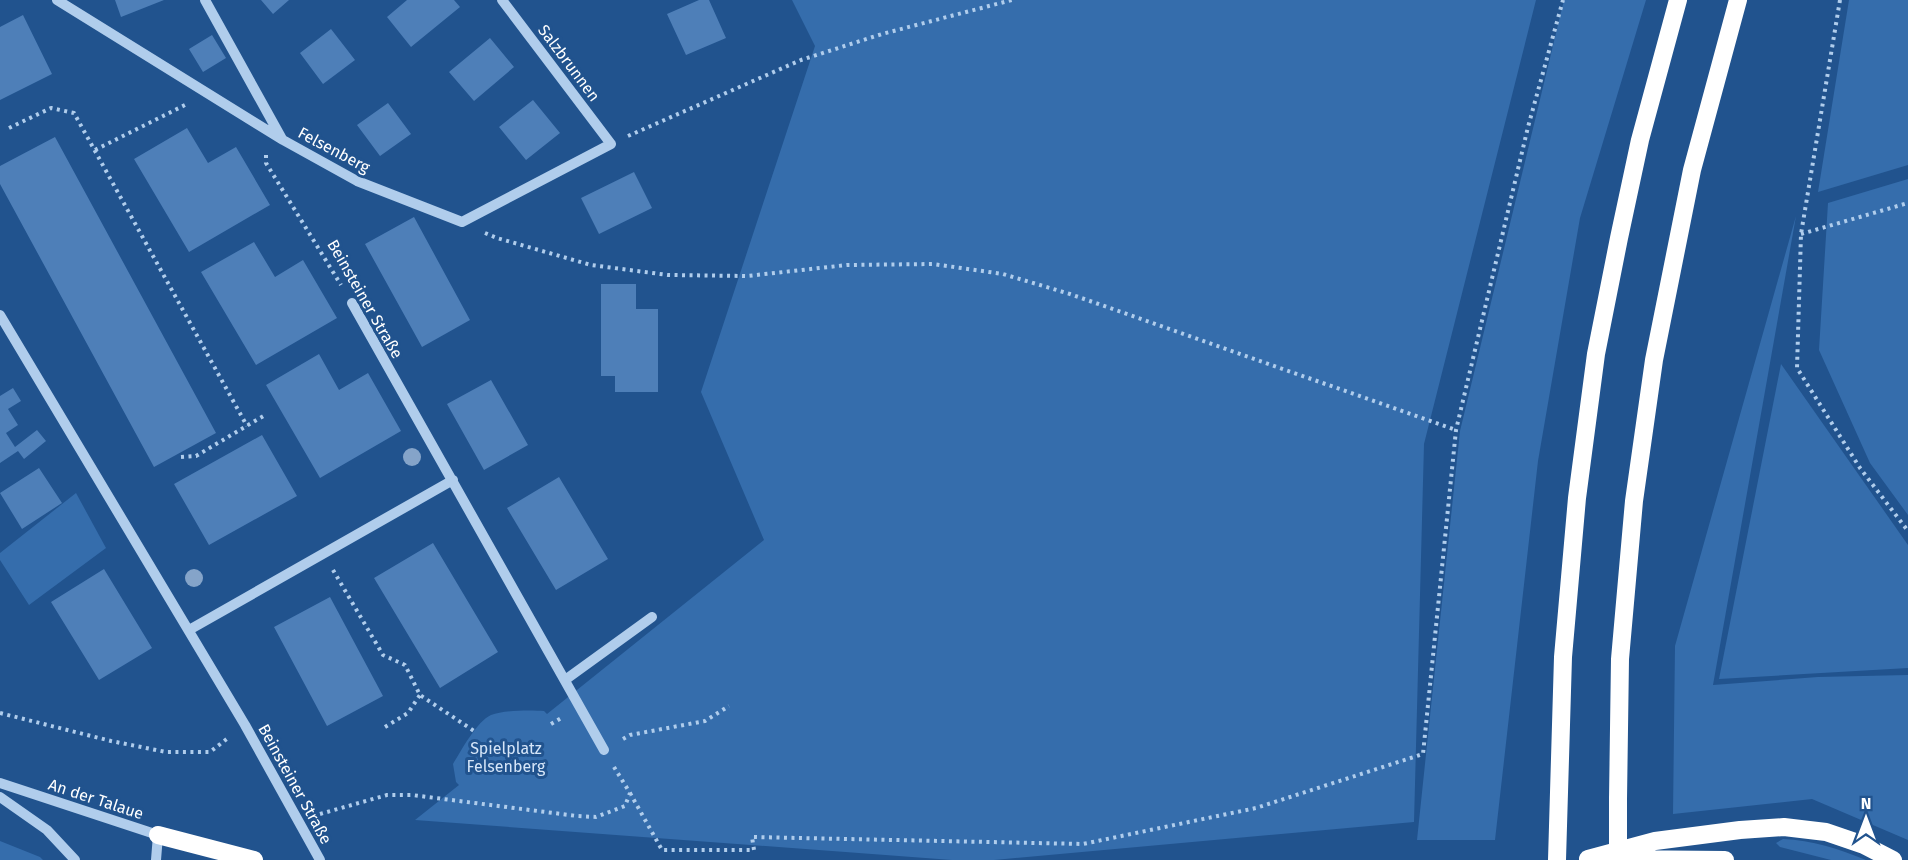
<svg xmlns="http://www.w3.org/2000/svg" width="1908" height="860" font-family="'Fira Sans',sans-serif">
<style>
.green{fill:#356dac}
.building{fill:#4e7fb8}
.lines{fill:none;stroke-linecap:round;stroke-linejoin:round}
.path{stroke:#b0cdec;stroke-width:4;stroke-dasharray:3 4.5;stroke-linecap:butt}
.minor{stroke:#b0cdec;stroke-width:10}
.highway{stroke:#fff;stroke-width:18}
.highway-bridge{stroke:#fff;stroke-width:18}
.tree{fill:#85a4c9}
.labels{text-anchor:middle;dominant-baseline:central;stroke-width:6;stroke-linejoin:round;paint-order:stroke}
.street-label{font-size:16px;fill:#fff;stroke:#21538e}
.park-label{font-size:16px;fill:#d6e6f9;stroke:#21538e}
</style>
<rect width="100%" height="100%" fill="#21538e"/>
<!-- green -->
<path class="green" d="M 792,0 L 1536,0 L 1424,444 L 1414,822 L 994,860 L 952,860 L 415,820 L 459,785 L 456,782 L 453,764 C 461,751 477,721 491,715 C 504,710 531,710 544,711 L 547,714 L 764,540 L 701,392 L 815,46 Z
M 1564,0 L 1646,0 L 1580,218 L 1538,461 L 1495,840 L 1417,840 L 1460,431 Z
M 1849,0 L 1908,0 L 1908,165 L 1818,192 Z
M 1908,179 L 1908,515 L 1870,463 L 1819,350 L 1828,203 Z
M 1796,216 L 1713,685 L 1818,677 L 1908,675 L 1908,840 L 1812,799 L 1673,814 L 1675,646 Z
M 1781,364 L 1908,545 L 1908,668 L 1719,679 Z
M 76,493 L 106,548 L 29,605 L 0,560 L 0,553 Z
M 1783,839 C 1812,840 1839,849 1866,860 L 1831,860 L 1780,847 L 1776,843 Z
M 0,841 L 40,857 L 43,860 L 0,860 Z"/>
<!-- building -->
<path class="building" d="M 115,0 L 164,0 L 121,17 Z
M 261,0 L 289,0 L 273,14 Z
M 407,0 L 454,0 L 460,7 L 411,47 L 387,17 Z
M 699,0 L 709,0 L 726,38 L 686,55 L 667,14 Z
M 23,15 L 52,74 L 0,100 L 0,27 Z
M 331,29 L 355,60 L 323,84 L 300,53 Z
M 212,35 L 226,58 L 203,72 L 189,49 Z
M 490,38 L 514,67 L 474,101 L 449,72 Z
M 533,100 L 560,133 L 526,160 L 499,127 Z
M 388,103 L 411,134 L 380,156 L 357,125 Z
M 187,128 L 208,163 L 236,147 L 270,205 L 189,252 L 134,159 Z
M 55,137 L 216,433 L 154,467 L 0,184 L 0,166 Z
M 634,172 L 652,208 L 599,234 L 581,198 Z
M 414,217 L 470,320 L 422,347 L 365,244 Z
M 254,242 L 275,277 L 303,260 L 337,318 L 256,365 L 201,272 Z
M 601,284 L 636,284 L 636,309 L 658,309 L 658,392 L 615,392 L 615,376 L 601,376 Z
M 319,354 L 339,390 L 368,373 L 401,431 L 320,478 L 266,385 Z
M 491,380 L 528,445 L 484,470 L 447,404 Z
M 13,388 L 21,401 L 8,409 L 18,425 L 6,433 L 15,447 L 37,430 L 46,441 L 24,459 L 18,451 L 0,463 L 0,396 Z
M 262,435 L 297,496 L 209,545 L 174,484 Z
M 39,468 L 62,503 L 22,529 L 0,493 Z
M 559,477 L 608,559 L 556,590 L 507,508 Z
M 433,543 L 498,652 L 440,688 L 374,578 Z
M 104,569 L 152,648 L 99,680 L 51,602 Z
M 330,597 L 383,696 L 327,726 L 274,627 Z"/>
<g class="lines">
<!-- path -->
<path class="path" d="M 1840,0 L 1801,234 L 1797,368 L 1860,468 L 1908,531
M 9,128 L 51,108 L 74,113 L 247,426
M 628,136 L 801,60 L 882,34 L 1012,0
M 95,150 L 187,104
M 266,155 L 266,163 L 341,285
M 485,233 L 497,238 L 591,265 L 668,275 L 747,276 L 847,265 L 933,264 L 1003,274 L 1070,294 L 1456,430
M 1801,234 L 1908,203
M 181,457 L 196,456 L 265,415
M 333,570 L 383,655 L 405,665 L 420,695 L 474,731
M 0,713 L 111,741 L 166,752 L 210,752 L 228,738
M 551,724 L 563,717
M 385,727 L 408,713 L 420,695
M 623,739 L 630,735 L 705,721 L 729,706
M 630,793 L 662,850 L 754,850 L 752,837 L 1083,844 L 1256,808 L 1423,754 L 1456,430 L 1528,127 L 1563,0
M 320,814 L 387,795 L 412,795 L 577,816 L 596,817 L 625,806 L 630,793 L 614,767"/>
<!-- minor -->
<path class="minor" d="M 57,0 L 283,140 L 357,181 L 462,222 L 611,144 L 502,0
M 205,0 L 282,139
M 352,303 L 604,750
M 0,315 L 245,725 L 320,860
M 189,630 L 453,480
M 565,680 L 652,617
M 0,783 L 158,835 L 156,860
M 0,797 L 47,830 L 75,860"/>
<!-- highway -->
<path class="highway" d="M 1618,799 L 1620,659 L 1634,501 L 1654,360 L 1692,170 L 1738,0
M 158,835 L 254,860
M 1588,859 L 1655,841 L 1740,830 L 1784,827 L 1826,832 L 1864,845 L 1893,860
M 1610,859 L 1725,860
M 1557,860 L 1563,657 L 1577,498 L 1596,354 L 1619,238 L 1640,140 L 1678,0"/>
<!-- highway-bridge -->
<path class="highway-bridge" d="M 1618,799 L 1618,860"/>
</g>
<!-- trees -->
<g class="tree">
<circle cx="412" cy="457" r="9"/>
<circle cx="194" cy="578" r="9"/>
</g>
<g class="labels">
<!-- street labels -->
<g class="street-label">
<text transform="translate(569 63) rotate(53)">Salzbrunnen</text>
<text transform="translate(334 150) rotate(28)">Felsenberg</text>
<text transform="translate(365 299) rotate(60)">Beinsteiner Straße</text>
<text transform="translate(295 784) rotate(61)">Beinsteiner Straße</text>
<text transform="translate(96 799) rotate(18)">An der Talaue</text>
</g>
<!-- park labels -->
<g class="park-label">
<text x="506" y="748">Spielplatz<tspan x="506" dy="18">Felsenberg</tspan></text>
</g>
</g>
<!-- north arrow -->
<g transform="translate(1866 818)" stroke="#21538e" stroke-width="4.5" paint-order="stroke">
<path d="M0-4.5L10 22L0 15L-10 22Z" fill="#ffffff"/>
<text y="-9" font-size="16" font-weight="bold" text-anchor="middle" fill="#ffffff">N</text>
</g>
</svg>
